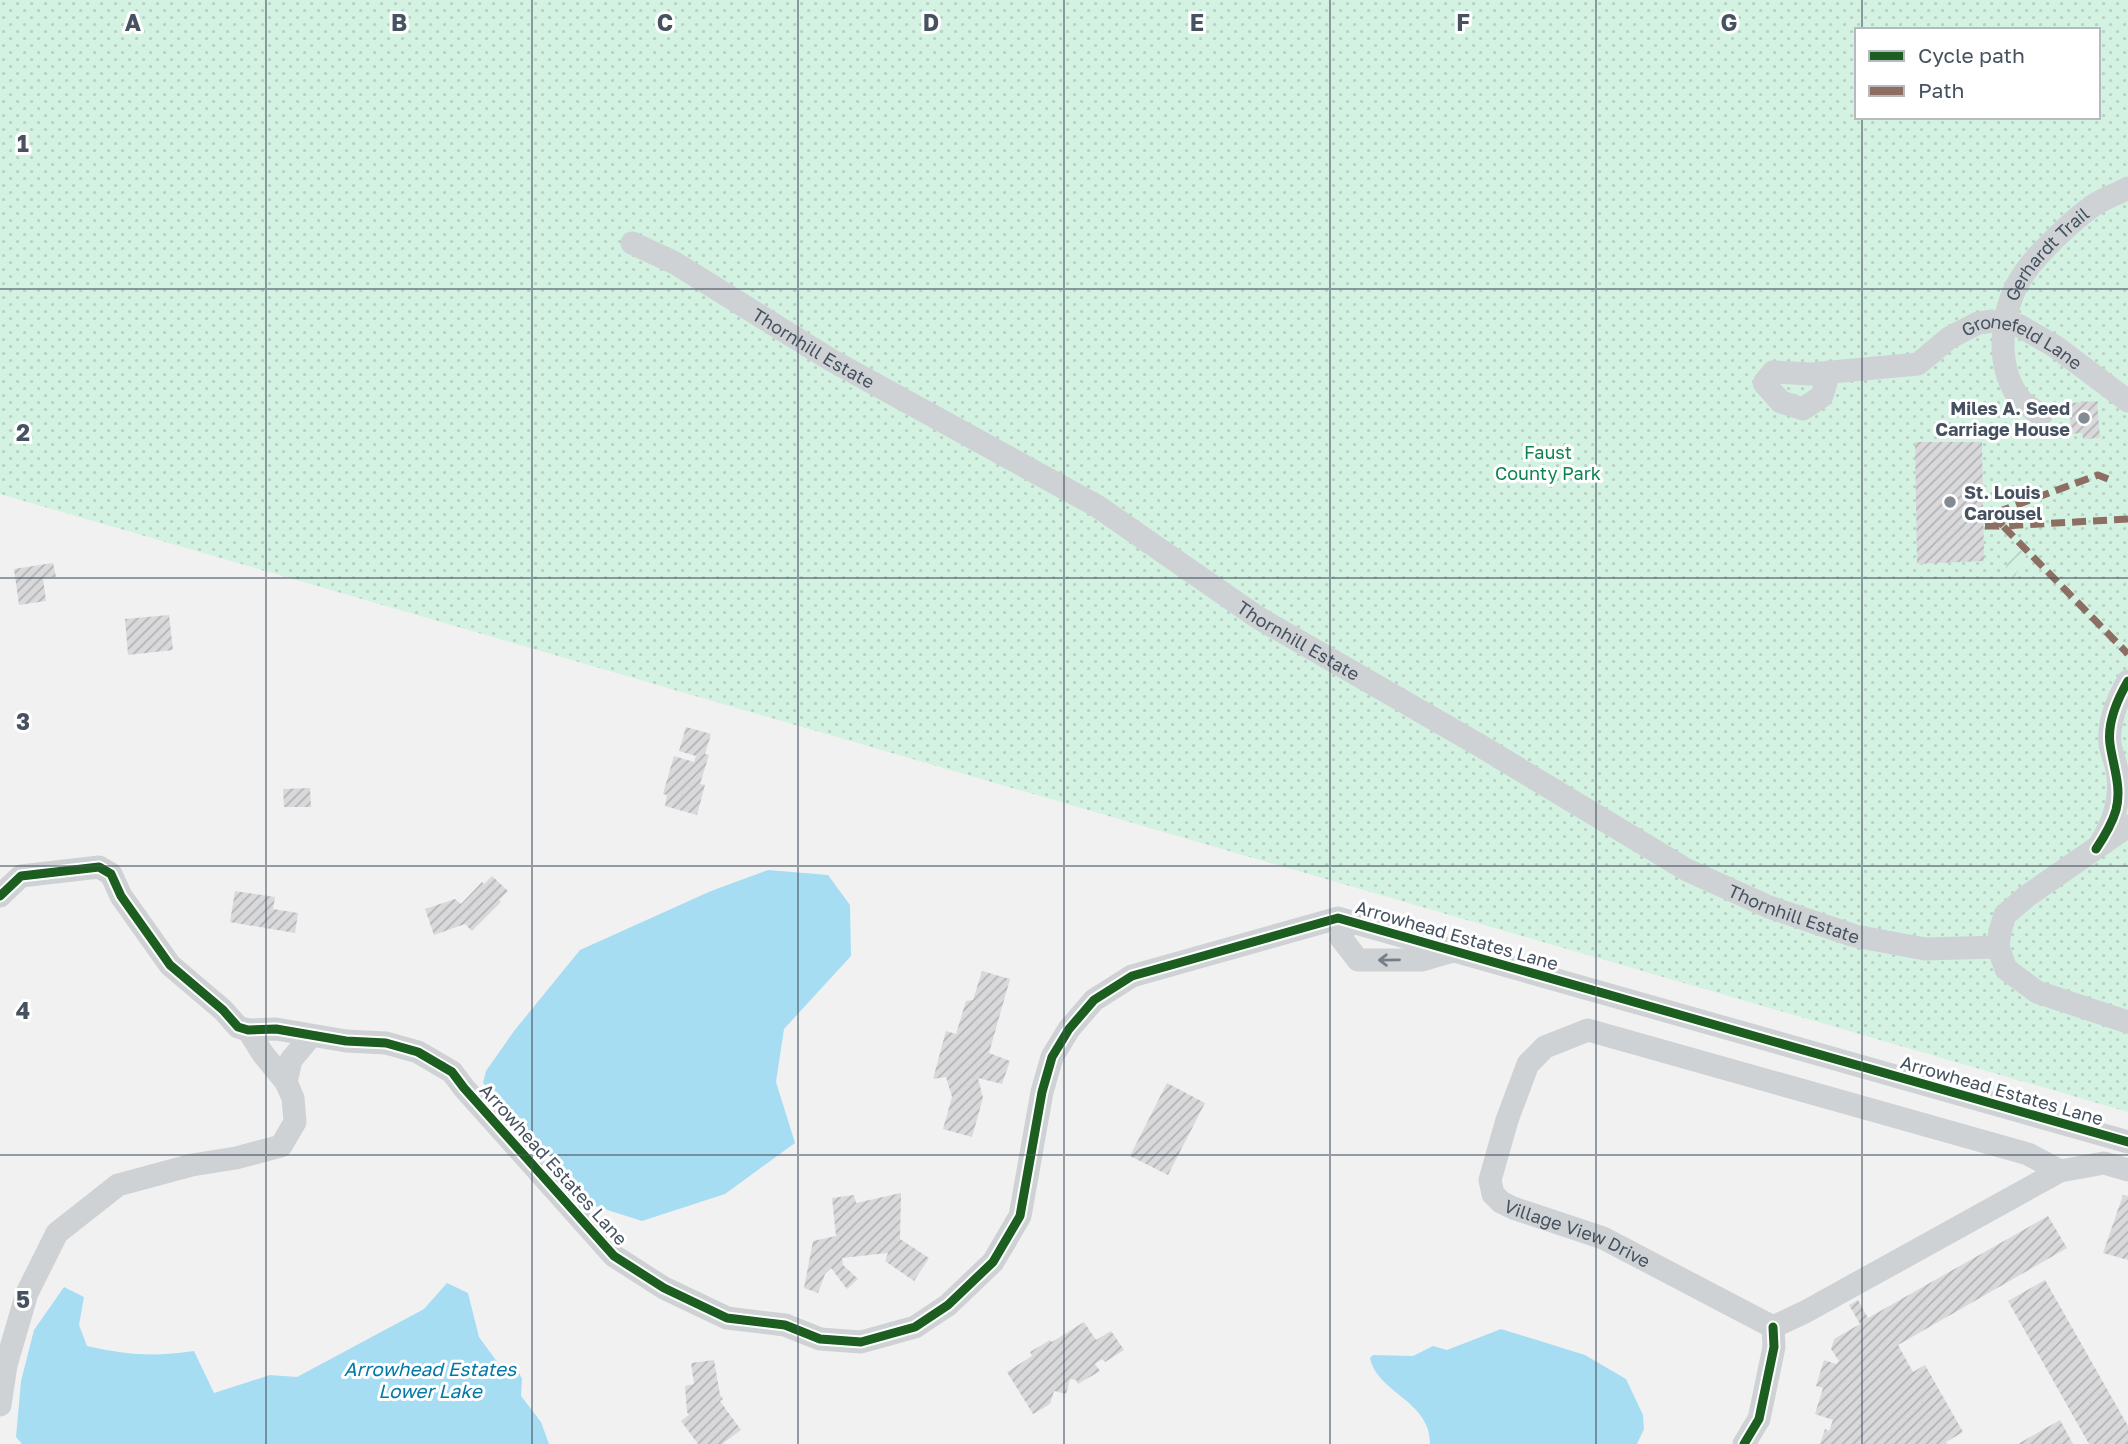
<svg xmlns="http://www.w3.org/2000/svg" width="2128" height="1444" font-family="'Golos Text',sans-serif">
<style>
.park{fill:url(#park-dots);fill-rule:evenodd}
.garden{fill:url(#garden-furrows)}
.water{fill:#a6ddf3}
.building{fill:url(#building-hatch)}
.lines{fill:none;stroke-linecap:round;stroke-linejoin:round}
.minor{stroke:#cfd2d5;stroke-width:23}
.quiet{stroke:#8d6e63;stroke-width:7;stroke-dasharray:14 7;stroke-linecap:butt}
.cycleway-casing{stroke:#fff;stroke-width:13}
.cycleway{stroke:#1b5e20;stroke-width:9}
.oneway{stroke:#767f89}
.grid{fill:none;stroke:#465260;stroke-width:2;stroke-opacity:0.55}
.poi-dot{fill:#828a93;stroke:#fff;stroke-width:2.5}
.labels{text-anchor:middle;dominant-baseline:central;stroke-width:6;stroke-linejoin:round;paint-order:stroke}
.street-label{font-size:18px;fill:#465260;stroke:#fff}
.poi-label{font-size:18px;font-weight:bold;fill:#465260;stroke:#fff;text-anchor:end}
.park-label{font-size:18px;fill:#0f8351;stroke:#fff}
.water-label{font-size:19px;font-style:italic;fill:#0279a8;stroke:#fff}
.grid-label{font-size:23px;text-anchor:middle;font-weight:bold;fill:#465260;stroke:#fff;stroke-width:6;stroke-linejoin:round;paint-order:stroke}
</style>
<defs>
<pattern id="park-dots" width="8" height="8" patternUnits="userSpaceOnUse" patternTransform="scale(1.75)"><rect width="8" height="8" fill="#d4f2e2"/><path d="M2 2h.1M6 6h.1" fill="none" stroke="#b7d1c4" stroke-width="1.8" stroke-linecap="round"/></pattern>
<pattern id="garden-furrows" width="10" height="10" patternUnits="userSpaceOnUse" patternTransform="scale(1.75)"><rect width="10" height="10" fill="#d4f2e2"/><path d="M-1 1l2-2M0 10L10 0M9 11l2-2" fill="none" stroke="#b7d1c4"/></pattern>
<pattern id="building-hatch" width="6" height="6" patternUnits="userSpaceOnUse" patternTransform="scale(1.75)"><rect width="6" height="6" fill="#d9d9db"/><path d="M-1 1l2-2M0 6l6-6M5 7l2-2" fill="none" stroke="#b2b3b5"/></pattern>
</defs>
<rect width="100%" height="100%" fill="#f2f1f1"/>
<!-- park -->
<path class="park" d="M 0,0 L 2128,0 L 2128,1112 L 0,494 ZM 1857,30 L 2098,30 L 2098,117 L 1857,117 Z"/>
<!-- garden -->
<path class="garden" d="M 2028,504 L 2032,521 L 2016,521 L 2014,509 Z
M 2016,544 L 2026,556 L 2013,580 L 2004,571 Z"/>
<!-- water -->
<path class="water" d="M 768,870 L 828,875 L 850,905 L 851,956 L 784,1029 L 776,1082 L 795,1143 L 725,1194 L 642,1221 L 595,1206 L 483,1083 L 486,1071 L 514,1031 L 580,950 L 711,891 Z
M 447,1283 L 468,1293 L 479,1337 L 498,1363 L 517,1368 L 522,1379 L 521,1396 L 541,1422 L 549,1444 L 22,1444 L 16,1437 L 21,1381 L 34,1330 L 64,1287 L 84,1297 L 79,1325 L 87,1346 C 127,1355 154,1357 194,1351 L 214,1393 L 270,1375 L 297,1377 L 424,1309 Z
M 1501,1329 L 1585,1355 L 1626,1379 L 1643,1415 L 1644,1429 L 1637,1444 L 1430,1444 C 1431,1401 1377,1393 1370,1358 L 1373,1355 L 1413,1356 L 1433,1346 L 1447,1350 Z"/>
<!-- building -->
<path class="building" d="M 2097,401 L 2100,438 L 2083,439 L 2082,433 L 2071,434 L 2069,403 Z
M 1915,442 L 1982,442 L 1984,561 L 1917,564 Z
M 53,563 L 56,577 L 43,578 L 46,601 L 19,605 L 14,569 Z
M 169,615 L 173,650 L 128,655 L 125,619 Z
M 686,727 L 711,734 L 705,754 L 709,755 L 700,784 L 705,785 L 697,815 L 665,806 L 667,795 L 663,794 L 674,756 L 694,762 L 696,756 L 679,751 Z
M 310,788 L 311,807 L 284,807 L 283,789 Z
M 492,876 L 508,891 L 499,900 L 501,902 L 472,931 L 465,924 L 434,935 L 425,909 L 455,899 L 461,904 L 482,882 L 484,884 Z
M 235,891 L 275,897 L 273,909 L 298,913 L 295,933 L 230,922 Z
M 982,971 L 1010,979 L 989,1053 L 1010,1061 L 1002,1084 L 978,1078 L 983,1098 L 972,1137 L 943,1129 L 952,1097 L 946,1077 L 933,1079 L 946,1031 L 956,1034 L 966,1001 L 973,1000 Z
M 1167,1083 L 1205,1103 L 1168,1175 L 1130,1156 Z
M 901,1193 L 900,1239 L 929,1258 L 914,1281 L 885,1261 L 888,1253 L 842,1258 L 843,1265 L 858,1279 L 847,1289 L 831,1268 L 825,1274 L 818,1293 L 804,1288 L 813,1241 L 836,1236 L 832,1198 L 854,1195 L 856,1203 Z
M 2123,1195 L 2128,1196 L 2128,1260 L 2103,1253 Z
M 2048,1216 L 2067,1248 L 1898,1345 L 1913,1372 L 1925,1365 L 1963,1432 L 1946,1442 L 1947,1444 L 1820,1444 L 1825,1429 L 1829,1431 L 1833,1420 L 1815,1414 L 1823,1388 L 1816,1386 L 1824,1360 L 1836,1364 L 1839,1361 L 1831,1349 L 1834,1339 L 1860,1324 L 1849,1305 L 1858,1300 L 1868,1318 Z
M 2045,1280 L 2128,1426 L 2128,1444 L 2089,1444 L 2008,1301 Z
M 1084,1322 L 1096,1340 L 1111,1331 L 1124,1350 L 1105,1362 L 1102,1359 L 1095,1364 L 1100,1371 L 1078,1384 L 1076,1380 L 1070,1379 L 1066,1394 L 1054,1391 L 1050,1404 L 1033,1414 L 1007,1372 L 1032,1356 L 1030,1352 L 1050,1340 L 1052,1342 Z
M 714,1360 L 720,1395 L 723,1399 L 720,1401 L 741,1430 L 722,1444 L 698,1444 L 681,1421 L 689,1415 L 687,1412 L 685,1386 L 694,1384 L 691,1363 Z
M 2060,1420 L 2073,1444 L 2018,1444 Z"/>
<g class="lines">
<!-- minor -->
<g class="minor">
<path id="s1" d="M 632,243 L 675,263 L 831,360 L 1097,506 L 1257,617 L 1479,745 L 1687,870 L 1769,907 L 1855,936 L 1925,949 L 1998,947"/>
<path id="s2" d="M 1829,372 L 1822,396 L 1803,409 L 1781,402 L 1764,383 L 1773,372 L 1811,374 L 1918,364 L 1949,338 L 1978,323 L 1993,321 L 2018,325 L 2056,347 L 2128,401"/>
<path id="s3" d="M 2041,415 C 2034,410 2025,405 2020,399 C 1993,364 2001,306 2025,272 C 2038,253 2075,218 2094,205 C 2105,198 2117,194 2128,188"/>
<path d="M 2128,826 L 2027,896 L 2005,915 L 2000,931 L 1998,947 L 2006,969 L 2037,992 L 2128,1022"/>
<path d="M 2100,844 C 2113,823 2121,801 2118,776 C 2117,765 2112,755 2110,744 C 2108,721 2117,700 2128,681"/>
<path d="M 0,896 L 21,876 L 99,867 L 111,874 L 121,896 L 170,965 L 223,1010 L 238,1027 L 248,1030 L 276,1029 L 346,1041 L 386,1043 L 418,1052 L 452,1072 L 464,1088 L 614,1256 L 664,1288 L 727,1318 L 785,1325 L 820,1339 L 861,1342 L 915,1327 L 948,1305 L 993,1262 L 1020,1216 L 1042,1092 L 1052,1057 L 1069,1029 L 1094,1000 L 1132,976 L 1338,918 L 2128,1142"/>
<path d="M 1353,922 L 1345,928 L 1341,938 L 1358,960 L 1422,960 L 1453,951"/>
<path d="M 286,1082 L 291,1060 L 311,1036"/>
<path id="s4" d="M 2060,1171 L 2028,1154 L 1588,1030 L 1545,1047 L 1528,1064 L 1507,1120 L 1490,1180 L 1493,1194 L 1501,1202 L 1513,1208 L 1603,1238 L 1773,1327 L 1805,1312 L 2060,1171 L 2104,1163 L 2128,1170"/>
<path d="M 0,1405 L 6,1365 L 27,1293 L 57,1233 L 118,1185 L 192,1165 L 236,1158 L 281,1146 L 295,1122 L 293,1098 L 286,1082 L 263,1054 L 248,1030"/>
<path d="M 1744,1444 L 1759,1419 L 1774,1347 L 1773,1327"/>
</g>
<!-- quiet -->
<path class="quiet" d="M 2128,519 L 2003,526 L 2128,654
M 1985,526 L 2003,526
M 2003,526 L 1992,514 L 2098,475 L 2113,481"/>
<defs>
<path id="cycleway" d="M 2096,849 C 2104,837 2112,824 2116,810 C 2122,787 2113,766 2110,744 C 2107,722 2117,700 2128,681
M 0,896 L 21,876 L 99,867 L 111,874 L 121,896 L 170,965 L 223,1010 L 238,1027 L 248,1030 L 276,1029 L 346,1041 L 386,1043 L 418,1052 L 452,1072 L 464,1088 L 614,1256 L 664,1288 L 727,1318 L 785,1325 L 820,1339 L 861,1342 L 915,1327 L 948,1305 L 993,1262 L 1020,1216 L 1042,1092 L 1052,1057 L 1069,1029 L 1094,1000 L 1132,976 L 1338,918 L 2128,1142
M 1744,1444 L 1759,1419 L 1774,1347 L 1773,1327"/>
</defs>
<!-- cycleway casing -->
<use href="#cycleway" class="cycleway-casing"/>
<!-- cycleway -->
<use href="#cycleway" class="cycleway"/>
</g>
<!-- one-way arrows -->
<defs><path id="oneway-shaft" d="M-6 0H5M1.5-3L5.5 0L1.5 3" fill="none" stroke-width="1.6" stroke-linecap="round" stroke-linejoin="round" transform="scale(1.75)"/></defs>
<use class="oneway" href="#oneway-shaft" transform="translate(1389 960) rotate(179)"/>
<!-- grid -->
<path class="grid" d="M 266,0 L 266,1444M 532,0 L 532,1444M 798,0 L 798,1444M 1064,0 L 1064,1444M 1330,0 L 1330,1444M 1596,0 L 1596,1444M 1862,0 L 1862,30M 1862,117 L 1862,1444M 0,289 L 2128,289M 0,578 L 2128,578M 0,866 L 2128,866M 0,1155 L 2128,1155"/>
<!-- markers -->
<g class="poi-dot">
<circle cx="2084" cy="418" r="7"/>
<circle cx="1950" cy="502" r="7"/>
</g>
<g class="labels">
<!-- street labels -->
<g class="street-label">
<text stroke="none"><textPath href="#s3" startOffset="189">Gerhardt Trail</textPath></text>
<text stroke="none"><textPath href="#s1" startOffset="210">Thornhill Estate</textPath></text>
<text stroke="none"><textPath href="#s2" startOffset="378">Gronefeld Lane</textPath></text>
<text stroke="none"><textPath href="#s1" startOffset="777">Thornhill Estate</textPath></text>
<text stroke="none"><textPath href="#s1" startOffset="1344">Thornhill Estate</textPath></text>
<text transform="translate(1457 935) rotate(16)">Arrowhead Estates Lane</text>
<text transform="translate(2002 1090) rotate(16)">Arrowhead Estates Lane</text>
<text transform="translate(554 1164) rotate(48)">Arrowhead Estates Lane</text>
<text stroke="none"><textPath href="#s4" startOffset="794">Village View Drive</textPath></text>
</g>
<!-- poi labels -->
<g class="poi-label">
<text x="2070" y="408">Miles A. Seed<tspan x="2070" dy="21">Carriage House</tspan></text>
<text x="1964" y="492" text-anchor="start">St. Louis<tspan x="1964" dy="21">Carousel</tspan></text>
</g>
<!-- park labels -->
<g class="park-label">
<text x="1548" y="452">Faust<tspan x="1548" dy="21">County Park</tspan></text>
</g>
<!-- water labels -->
<g class="water-label">
<text x="430" y="1368">Arrowhead Estates<tspan x="430" dy="22">Lower Lake</tspan></text>
</g>
</g>
<g class="grid-label">
<text x="133" y="31">A</text>
<text x="399" y="31">B</text>
<text x="665" y="31">C</text>
<text x="931" y="31">D</text>
<text x="1197" y="31">E</text>
<text x="1463" y="31">F</text>
<text x="1729" y="31">G</text>
<text x="23" y="152">1</text>
<text x="23" y="441">2</text>
<text x="23" y="730">3</text>
<text x="23" y="1019">4</text>
<text x="23" y="1308">5</text>
</g>
<!-- legend -->
<rect x="1855" y="28" width="245" height="91" fill="#ffffff" stroke="#b5babf" stroke-width="2"/>
<rect x="1869" y="51" width="35" height="10" fill="#1b5e20" stroke="#b5babf" stroke-width="2"/>
<text x="1918" y="63" font-size="21" fill="#465260">Cycle path</text>
<rect x="1869" y="86" width="35" height="10" fill="#8d6e63" stroke="#b5babf" stroke-width="2"/>
<text x="1918" y="98" font-size="21" fill="#465260">Path</text>
</svg>
